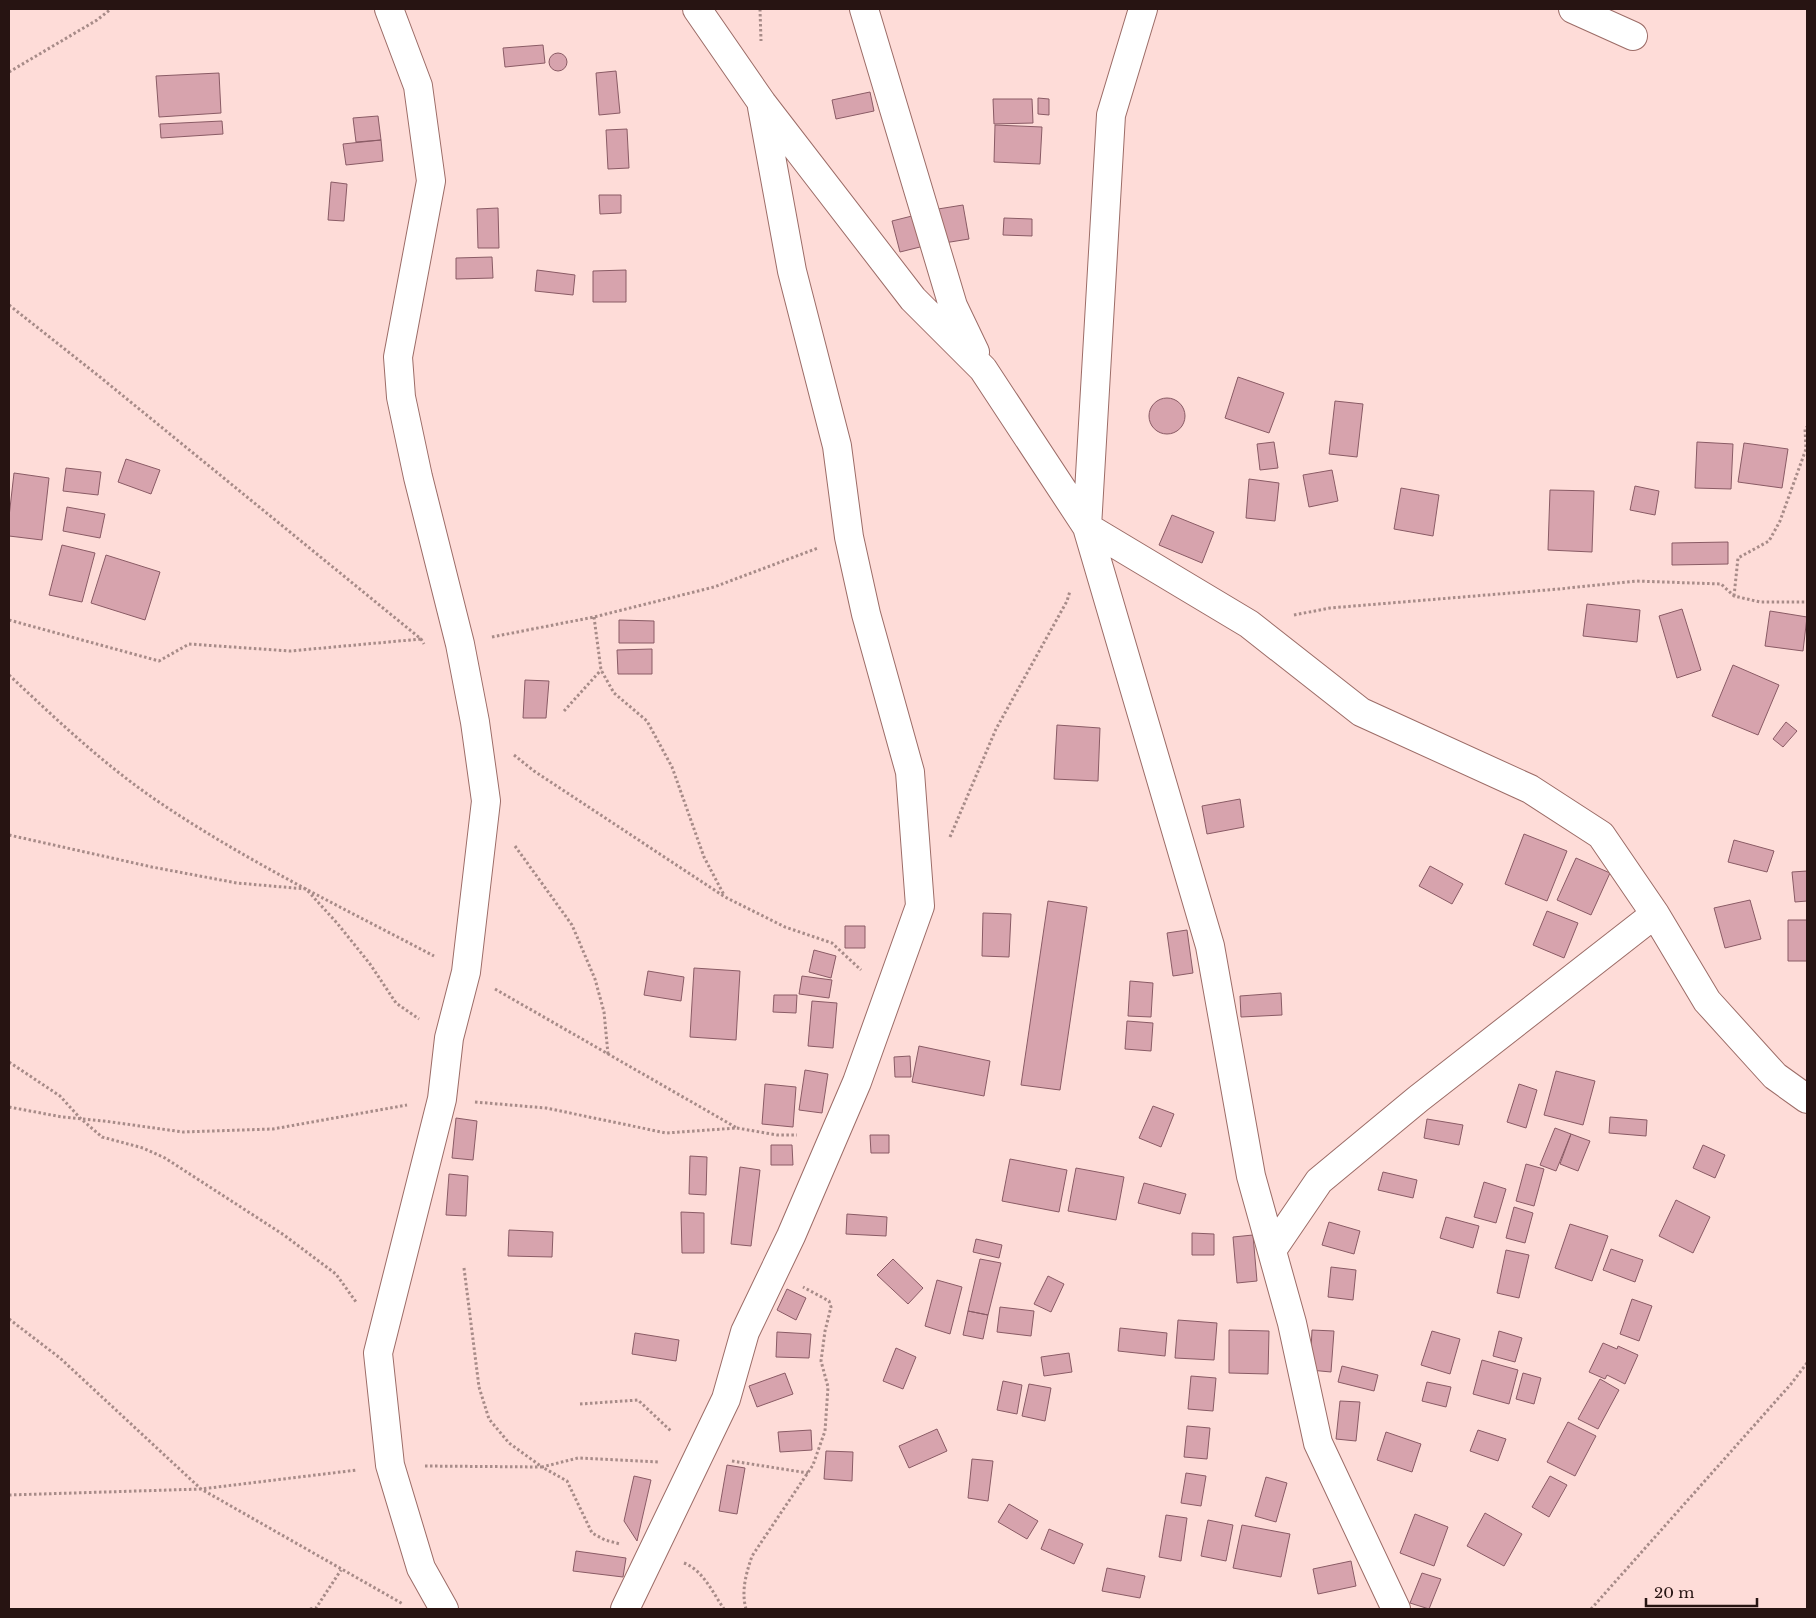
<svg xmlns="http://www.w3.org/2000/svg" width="1816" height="1618" font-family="'Libre Baskerville',serif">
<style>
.building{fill:#d7a3ad;stroke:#8a5b65}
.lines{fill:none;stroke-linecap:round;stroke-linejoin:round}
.minor-casing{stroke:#9c6c67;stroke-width:30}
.path{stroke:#a78b88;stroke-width:3;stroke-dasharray:2.5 2.5;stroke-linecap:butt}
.minor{stroke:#fff;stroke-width:28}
</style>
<rect width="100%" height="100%" fill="#fedcd8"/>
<!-- building -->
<path class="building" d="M 543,45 L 545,63 L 505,67 L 503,48 Z
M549 62a9 9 0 1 1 18 0a9 9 0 1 1-18 0Z
M 616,71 L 620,113 L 599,115 L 596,73 Z
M 219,73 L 221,113 L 159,117 L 156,76 Z
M 870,92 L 874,111 L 836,119 L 832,100 Z
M 1038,98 L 1049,99 L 1049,115 L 1038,114 Z
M 993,99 L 1032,99 L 1033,123 L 994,124 Z
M 378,116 L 381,140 L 356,142 L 353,118 Z
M 222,121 L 223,134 L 161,138 L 160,124 Z
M 995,125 L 1042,127 L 1040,164 L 994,162 Z
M 627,129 L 629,168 L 608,169 L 606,130 Z
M 381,140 L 383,161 L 346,165 L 343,144 Z
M 331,182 L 347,184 L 344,221 L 328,220 Z
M 599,195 L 621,195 L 621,213 L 600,214 Z
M 963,205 L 969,239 L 944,243 L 938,209 Z
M 498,208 L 499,248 L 478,248 L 477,209 Z
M 920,214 L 928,245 L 900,252 L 892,221 Z
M 1004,218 L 1032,219 L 1032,236 L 1003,235 Z
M 492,257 L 493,278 L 456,279 L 456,258 Z
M 537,270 L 575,275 L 573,295 L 535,291 Z
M 626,270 L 626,302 L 593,302 L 593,271 Z
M 1238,377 L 1284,393 L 1269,433 L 1225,418 Z
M1149 416a18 18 0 1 1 36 0a18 18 0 1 1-36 0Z
M 1335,401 L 1363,404 L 1357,457 L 1329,454 Z
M 1274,442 L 1278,468 L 1260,470 L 1257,444 Z
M 1697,442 L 1733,444 L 1731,489 L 1695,488 Z
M 1744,443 L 1788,449 L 1782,488 L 1738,482 Z
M 126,459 L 160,470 L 151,494 L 118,482 Z
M 66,468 L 101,472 L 98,495 L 63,491 Z
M 1332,470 L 1338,501 L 1309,507 L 1303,475 Z
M 14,473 L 49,478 L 42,540 L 9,536 L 9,517 Z
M 1249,479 L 1279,483 L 1275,521 L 1246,518 Z
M 1635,486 L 1659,491 L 1655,515 L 1630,510 Z
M 1401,488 L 1439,495 L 1433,536 L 1394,529 Z
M 1550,490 L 1594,491 L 1592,552 L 1548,550 Z
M 67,507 L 105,514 L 100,538 L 63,531 Z
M 1172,515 L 1214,532 L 1202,563 L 1159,545 Z
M 1728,542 L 1728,564 L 1672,565 L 1672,543 Z
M 62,545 L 95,553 L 82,602 L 49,595 Z
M 106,555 L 160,572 L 145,620 L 91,603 Z
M 1587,604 L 1640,610 L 1637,642 L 1583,636 Z
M 1682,609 L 1701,670 L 1677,678 L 1659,616 Z
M 1770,611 L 1807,617 L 1803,651 L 1765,646 Z
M 619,620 L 654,621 L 654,643 L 619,643 Z
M 652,649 L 652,674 L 618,674 L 617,650 Z
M 1733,665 L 1779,685 L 1758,735 L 1712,716 Z
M 525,680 L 549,681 L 546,718 L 523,718 Z
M 1786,722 L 1797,731 L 1783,747 L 1773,739 Z
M 1057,725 L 1100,728 L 1098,781 L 1054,779 Z
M 1240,799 L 1244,827 L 1207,834 L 1202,806 Z
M 1524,834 L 1567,851 L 1547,901 L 1505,884 Z
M 1734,840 L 1774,851 L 1767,872 L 1728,862 Z
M 1576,858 L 1610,873 L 1591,915 L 1557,900 Z
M 1430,866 L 1463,884 L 1452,904 L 1419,886 Z
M 1807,871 L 1807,901 L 1795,902 L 1792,872 Z
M 1750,900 L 1761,939 L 1725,948 L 1714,908 Z
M 1048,901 L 1087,907 L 1060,1090 L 1021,1085 Z
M 1547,911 L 1578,923 L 1564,958 L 1533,945 Z
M 983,913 L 1011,914 L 1009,957 L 982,956 Z
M 1788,920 L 1807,920 L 1807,961 L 1788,961 Z
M 845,926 L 865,926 L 865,948 L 845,948 Z
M 1187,930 L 1193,973 L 1173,976 L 1167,933 Z
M 814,950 L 836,956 L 831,978 L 809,972 Z
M 694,968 L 740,971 L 736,1040 L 690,1037 Z
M 648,971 L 684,977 L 681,1001 L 644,995 Z
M 802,976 L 832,980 L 829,998 L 799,994 Z
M 1130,981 L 1153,983 L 1151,1017 L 1128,1016 Z
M 1281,993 L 1282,1015 L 1241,1017 L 1240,996 Z
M 774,995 L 797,995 L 796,1013 L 773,1012 Z
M 812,1001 L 837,1003 L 833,1048 L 808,1046 Z
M 1127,1021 L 1153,1023 L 1151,1051 L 1125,1049 Z
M 919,1046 L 990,1061 L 984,1096 L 912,1082 Z
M 910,1056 L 911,1077 L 895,1077 L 894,1057 Z
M 805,1070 L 828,1074 L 822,1113 L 799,1110 Z
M 1556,1071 L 1595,1081 L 1583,1125 L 1544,1115 Z
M 765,1084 L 796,1087 L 793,1127 L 762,1124 Z
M 1519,1084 L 1537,1090 L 1526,1128 L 1507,1122 Z
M 1153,1106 L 1174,1114 L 1161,1147 L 1139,1138 Z
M 1610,1117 L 1647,1120 L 1646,1136 L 1609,1133 Z
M 456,1118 L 477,1121 L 473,1160 L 452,1158 Z
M 1427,1119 L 1463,1125 L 1459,1145 L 1424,1138 Z
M 1555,1128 L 1571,1134 L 1556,1171 L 1540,1165 Z
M 1571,1134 L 1590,1141 L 1578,1171 L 1560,1164 Z
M 870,1135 L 889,1135 L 889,1153 L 871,1153 Z
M 771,1145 L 792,1145 L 793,1165 L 771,1165 Z
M 1703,1145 L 1725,1155 L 1715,1178 L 1693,1168 Z
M 690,1156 L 707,1157 L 706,1195 L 689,1194 Z
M 1010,1159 L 1067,1170 L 1059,1212 L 1002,1201 Z
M 1526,1164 L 1544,1169 L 1534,1206 L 1516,1201 Z
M 740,1167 L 760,1170 L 751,1246 L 731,1244 Z
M 1076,1168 L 1124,1177 L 1116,1220 L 1068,1211 Z
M 1383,1172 L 1417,1180 L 1413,1198 L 1378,1190 Z
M 449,1174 L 468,1176 L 466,1216 L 446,1215 Z
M 1484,1182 L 1506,1189 L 1496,1223 L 1474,1217 Z
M 1144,1183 L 1186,1194 L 1180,1214 L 1138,1203 Z
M 1676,1200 L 1710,1217 L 1693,1253 L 1659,1236 Z
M 1514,1207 L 1533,1213 L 1525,1243 L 1506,1238 Z
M 681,1212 L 704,1213 L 704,1253 L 682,1253 Z
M 847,1214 L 887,1217 L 886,1236 L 846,1234 Z
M 1446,1217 L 1479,1226 L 1473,1248 L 1440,1238 Z
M 1329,1222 L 1360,1231 L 1354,1254 L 1322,1245 Z
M 1570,1224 L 1608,1236 L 1592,1281 L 1555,1268 Z
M 509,1230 L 553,1232 L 552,1257 L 508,1256 Z
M 1192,1233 L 1214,1234 L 1214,1255 L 1192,1255 Z
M 1253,1235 L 1257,1281 L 1237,1283 L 1233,1237 Z
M 976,1239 L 1002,1245 L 999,1258 L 973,1252 Z
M 1611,1249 L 1643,1260 L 1635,1282 L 1603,1270 Z
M 1506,1250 L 1529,1255 L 1519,1298 L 1497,1293 Z
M 893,1259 L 923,1288 L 908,1304 L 877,1275 Z
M 980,1259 L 1001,1263 L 988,1315 L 968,1311 Z
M 1331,1267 L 1356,1270 L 1353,1300 L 1328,1297 Z
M 1048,1276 L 1064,1284 L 1051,1312 L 1034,1304 Z
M 937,1280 L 962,1287 L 950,1334 L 925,1326 Z
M 787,1289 L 806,1298 L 796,1320 L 777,1310 Z
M 1632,1299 L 1652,1306 L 1639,1341 L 1620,1334 Z
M 1000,1307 L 1034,1311 L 1031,1336 L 997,1332 Z
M 968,1311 L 988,1315 L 983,1339 L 963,1335 Z
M 1178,1320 L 1217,1323 L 1214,1360 L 1175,1358 Z
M 1120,1328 L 1167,1333 L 1165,1356 L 1118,1351 Z
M 1229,1330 L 1269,1331 L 1268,1374 L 1229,1373 Z
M 1312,1330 L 1334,1331 L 1331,1372 L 1310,1370 Z
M 1432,1331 L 1460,1339 L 1450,1374 L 1421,1365 Z
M 1499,1331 L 1522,1338 L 1515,1362 L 1493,1356 Z
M 777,1332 L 811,1334 L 809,1358 L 776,1357 Z
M 635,1333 L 679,1340 L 676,1361 L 632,1354 Z
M 1603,1343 L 1617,1349 L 1618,1346 L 1638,1355 L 1625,1384 L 1607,1375 L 1605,1379 L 1589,1372 Z
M 896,1348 L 916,1357 L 903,1389 L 883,1381 Z
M 1069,1353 L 1072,1372 L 1044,1376 L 1041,1357 Z
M 1482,1360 L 1518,1370 L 1509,1404 L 1473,1394 Z
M 1342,1366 L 1378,1375 L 1374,1391 L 1338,1382 Z
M 785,1373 L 793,1394 L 757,1407 L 749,1386 Z
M 1523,1373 L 1541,1378 L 1534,1404 L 1516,1399 Z
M 1191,1376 L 1216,1378 L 1213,1411 L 1188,1409 Z
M 1600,1379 L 1619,1390 L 1598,1429 L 1578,1419 Z
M 1003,1381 L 1022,1385 L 1017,1414 L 997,1410 Z
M 1427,1382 L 1451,1387 L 1446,1407 L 1422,1401 Z
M 1029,1384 L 1051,1388 L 1045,1421 L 1022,1416 Z
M 1340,1401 L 1360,1402 L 1356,1441 L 1336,1439 Z
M 1568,1422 L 1596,1436 L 1575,1476 L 1547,1462 Z
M 1187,1426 L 1210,1428 L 1207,1459 L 1184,1457 Z
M 937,1429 L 947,1451 L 909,1468 L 899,1446 Z
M 811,1430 L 812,1450 L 780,1452 L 778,1432 Z
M 1478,1430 L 1506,1439 L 1498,1461 L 1470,1451 Z
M 1386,1432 L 1421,1444 L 1412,1472 L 1377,1460 Z
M 826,1451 L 853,1452 L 852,1481 L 824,1479 Z
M 972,1459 L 993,1461 L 988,1501 L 968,1498 Z
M 727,1465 L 745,1468 L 737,1514 L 719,1511 Z
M 1186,1473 L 1206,1476 L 1201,1506 L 1181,1503 Z
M 634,1476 L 651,1480 L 637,1541 L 624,1521 Z
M 1550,1476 L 1567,1485 L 1549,1517 L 1532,1507 Z
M 1266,1477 L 1287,1483 L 1276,1522 L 1255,1516 Z
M 1009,1504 L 1038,1521 L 1027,1539 L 998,1522 Z
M 1485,1513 L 1522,1534 L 1504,1566 L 1467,1546 Z
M 1415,1514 L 1448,1527 L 1434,1566 L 1400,1553 Z
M 1166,1515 L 1187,1518 L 1181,1561 L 1159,1557 Z
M 1208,1520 L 1233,1525 L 1226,1561 L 1201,1556 Z
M 1242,1525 L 1290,1534 L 1281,1577 L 1233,1568 Z
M 1049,1529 L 1083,1544 L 1074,1564 L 1041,1549 Z
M 576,1551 L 626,1558 L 623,1577 L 573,1571 Z
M 1351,1561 L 1356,1586 L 1318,1594 L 1313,1569 Z
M 1107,1568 L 1145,1576 L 1140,1598 L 1102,1591 Z
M 1422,1573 L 1441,1579 L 1429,1609 L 1410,1603 Z"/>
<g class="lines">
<defs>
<path id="minor" d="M 389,9 L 418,86 L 431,181 L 398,357 L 401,397 L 418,477 L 460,644 L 475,722 L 486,801 L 466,972 L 449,1038 L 442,1099 L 378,1353 L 390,1465 L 421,1568 L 444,1609
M 697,9 L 762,103 L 913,299 L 983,369 L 1087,527 L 1249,624 L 1361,712 L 1530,789 L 1601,835 L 1655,914 L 1707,1001 L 1775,1076 L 1807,1099
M 864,9 L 953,306 L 975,352
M 1143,9 L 1111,115 L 1087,527 L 1210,946 L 1251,1176 L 1292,1323 L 1318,1443 L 1396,1609
M 1573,9 L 1633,36
M 1272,1250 L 1319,1181 L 1418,1099 L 1655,914
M 625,1609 L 726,1399 L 745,1332 L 791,1236 L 857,1082 L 920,906 L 910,772 L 866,614 L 849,537 L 837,446 L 792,271 L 762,107"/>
</defs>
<!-- minor casing -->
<use href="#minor" class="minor-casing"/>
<!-- path -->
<path class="path" d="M 760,9 L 761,41
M 9,72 L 97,20 L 111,9
M 9,305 L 100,377 L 421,639 L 424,644
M 1734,596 L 1738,558 L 1769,541 L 1780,521 L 1806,449 L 1805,428 L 1807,427
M 1294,615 L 1330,608 L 1559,589 L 1636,581 L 1721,584 L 1734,596 L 1760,602 L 1807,602
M 594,617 L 601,670 L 614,693 L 647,721 L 672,767 L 704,857 L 724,895
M 9,620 L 159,661 L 189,644 L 290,651 L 421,639
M 492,637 L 594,617 L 714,587 L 818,548
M 9,675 C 55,718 101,762 153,798 C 242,859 339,906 434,956
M 564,711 L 601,670
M 514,755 L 534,771 L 725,897 L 785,927 L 832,943 L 861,970
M 9,835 L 152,867 L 237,883 L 306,889 L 337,923 L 370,964 L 396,1003 L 419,1019
M 950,837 L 996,729 L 1067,601 L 1070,591
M 515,846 L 572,925 L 595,979 L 604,1012 L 608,1054
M 495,989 L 737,1128
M 9,1062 L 60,1096 L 80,1118 L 102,1137 L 143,1148 L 165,1158 L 284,1235 L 336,1274 L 356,1302
M 475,1102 L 546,1108 L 666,1133 L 737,1128 L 777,1135 L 797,1135
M 9,1107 L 62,1117 L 104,1121 L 183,1132 L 273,1129 L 407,1105
M 464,1268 L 479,1387 L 489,1419 L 509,1443 L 542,1467 L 578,1458 L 660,1462
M 9,1319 L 60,1358 L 201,1489 L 403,1604
M 580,1404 L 638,1400 L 672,1432
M 732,1461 L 808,1473
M 425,1466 L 542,1467 L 567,1481 L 592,1533 L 605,1540 L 620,1544
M 9,1495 L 201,1489 L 357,1470
M 684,1563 C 703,1570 713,1593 724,1609
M 310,1609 L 316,1608 L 341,1570
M 746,1609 C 741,1591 746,1574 752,1556 L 813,1465 L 825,1431 L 828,1387 L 821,1361 L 825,1331 L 831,1307 L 829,1301 L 803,1287
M 1591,1609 L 1791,1384 L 1807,1363"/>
<!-- minor -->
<use href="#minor" class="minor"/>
</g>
<!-- border -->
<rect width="1816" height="1618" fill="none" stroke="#271412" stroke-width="20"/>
<!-- scale -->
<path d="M1646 1598v8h111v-8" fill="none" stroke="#271412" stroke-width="2.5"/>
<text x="1654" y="1598" font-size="15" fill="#271412" stroke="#fedcd8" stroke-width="4" paint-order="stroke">20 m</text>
</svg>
